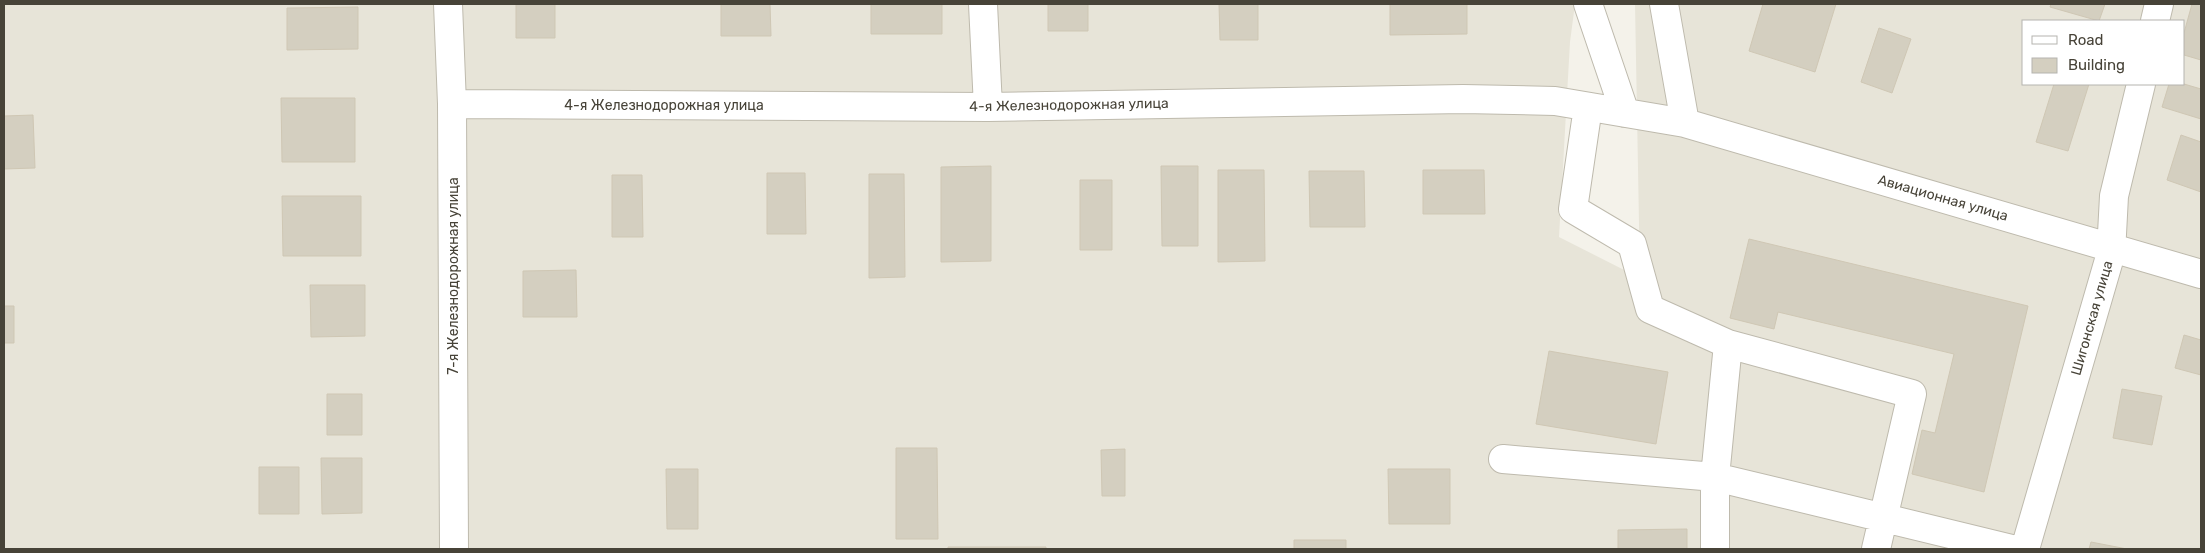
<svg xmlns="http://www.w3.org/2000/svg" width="2205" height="553" font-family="Rubik,sans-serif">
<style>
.residential{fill:#e7e4d8;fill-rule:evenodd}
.building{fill:#d4cfc0;stroke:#cfc7b4}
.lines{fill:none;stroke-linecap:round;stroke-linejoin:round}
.minor-casing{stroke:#bebaad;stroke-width:30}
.minor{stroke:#fff;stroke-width:28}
.labels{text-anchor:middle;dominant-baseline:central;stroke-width:4;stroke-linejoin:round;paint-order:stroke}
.street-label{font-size:14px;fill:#474338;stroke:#fff}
</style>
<rect width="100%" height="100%" fill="#f4f2ea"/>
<!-- residential -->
<path class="residential" d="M 4,4 L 1575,4 L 1570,42 L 1559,237 L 1640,278 L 1635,4 L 2201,4 L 2201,549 L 4,549 ZM 2024,21 L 2184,21 L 2184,84 L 2024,84 Z"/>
<!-- building -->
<path class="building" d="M 516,4 L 555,4 L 555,38 L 516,38 Z
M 721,4 L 770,4 L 771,36 L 721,36 Z
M 871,4 L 942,4 L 942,34 L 871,34 Z
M 1048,4 L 1088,4 L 1088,31 L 1048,31 Z
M 1219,4 L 1258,4 L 1258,40 L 1220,40 Z
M 1390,4 L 1467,4 L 1467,34 L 1390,35 Z
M 1763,4 L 1836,4 L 1815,72 L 1749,51 Z
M 2051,4 L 2105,4 L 2099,21 L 2050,7 Z
M 2192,4 L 2201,4 L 2201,60 L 2184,55 L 2184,33 Z
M 358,7 L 358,49 L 287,50 L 287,8 Z
M 1879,28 L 1911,39 L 1892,93 L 1861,82 Z
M 2054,84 L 2089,84 L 2068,151 L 2036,142 Z
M 2169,84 L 2184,84 L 2201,89 L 2201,119 L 2162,107 Z
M 281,98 L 355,98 L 355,162 L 282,162 Z
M 33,115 L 35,168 L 4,169 L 4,116 Z
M 2181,135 L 2201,142 L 2201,192 L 2167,180 Z
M 991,166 L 991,261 L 941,262 L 941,167 Z
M 1161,166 L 1198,166 L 1198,246 L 1162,246 Z
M 1218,170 L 1264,170 L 1265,261 L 1218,262 Z
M 1423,170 L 1484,170 L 1485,214 L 1423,214 Z
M 1309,171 L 1364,171 L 1365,227 L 1310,227 Z
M 767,173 L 805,173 L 806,234 L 767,234 Z
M 869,174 L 904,174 L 905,277 L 869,278 Z
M 612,175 L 642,175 L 643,237 L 612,237 Z
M 1080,180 L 1112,180 L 1112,250 L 1080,250 Z
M 282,196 L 361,196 L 361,256 L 283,256 Z
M 1749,239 L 2028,306 L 1984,492 L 1912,474 L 1922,430 L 1935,433 L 1954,354 L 1778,312 L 1774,329 L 1730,318 Z
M 576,270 L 577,317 L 523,317 L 523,271 Z
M 310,285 L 365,285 L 365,336 L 311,337 Z
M 4,306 L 14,306 L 14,343 L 4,343 Z
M 2184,335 L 2201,340 L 2201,375 L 2175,368 Z
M 1549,351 L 1668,372 L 1656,444 L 1536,424 Z
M 2122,389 L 2162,396 L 2152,445 L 2113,438 Z
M 327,394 L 362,394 L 362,435 L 327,435 Z
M 896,448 L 937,448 L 938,539 L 896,539 Z
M 1125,449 L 1125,496 L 1102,496 L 1101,450 Z
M 321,458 L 362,458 L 362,513 L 322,514 Z
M 259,467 L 299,467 L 299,514 L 259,514 Z
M 666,469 L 698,469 L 698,529 L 667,529 Z
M 1388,469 L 1450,469 L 1450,524 L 1389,524 Z
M 1687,529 L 1687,549 L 1618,549 L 1618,530 Z
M 1294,540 L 1346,540 L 1346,549 L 1294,549 Z
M 2091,542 L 2127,549 L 2089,549 Z
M 948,547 L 1046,547 L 1046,549 L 948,549 Z"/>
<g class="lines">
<defs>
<path id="minor" d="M 448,4 L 452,104 L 454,549
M 983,4 L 988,107
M 1588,4 L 1625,113
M 1664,4 L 1685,123
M 2155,21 L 2159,4
M 452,104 L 988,107 L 1463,99 L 1555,101 L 1685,123 L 2201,274
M 1588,107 L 1573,209 L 1632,244 L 1650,309 L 1728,344 L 1715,477 L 2012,549
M 1728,344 L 1912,394 L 1876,549
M 1503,459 L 1715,477 L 1715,549
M 2025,549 L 2111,253 L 2114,196 L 2141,84"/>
</defs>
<!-- minor casing -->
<use href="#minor" class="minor-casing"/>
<!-- minor -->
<use href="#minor" class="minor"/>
</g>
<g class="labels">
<!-- street labels -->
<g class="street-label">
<text x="664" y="105">4-я Железнодорожная улица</text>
<text transform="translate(1069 105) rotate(-1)">4-я Железнодорожная улица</text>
<text transform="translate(1943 198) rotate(16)">Авиационная улица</text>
<text transform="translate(453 276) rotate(-90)">7-я Железнодорожная улица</text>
<text transform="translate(2092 318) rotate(-74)">Шигонская улица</text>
</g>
</g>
<!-- border -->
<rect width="2205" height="553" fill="none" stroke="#474338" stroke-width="10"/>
<!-- legend -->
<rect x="2022" y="20" width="162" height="65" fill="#ffffff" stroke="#b5b4af"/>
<rect x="2032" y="36" width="25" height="8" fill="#ffffff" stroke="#b5b4af"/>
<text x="2068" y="45" font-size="15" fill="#474338">Road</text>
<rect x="2032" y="58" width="25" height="15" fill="#d4cfc0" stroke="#b5b4af"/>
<text x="2068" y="70" font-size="15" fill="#474338">Building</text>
</svg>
